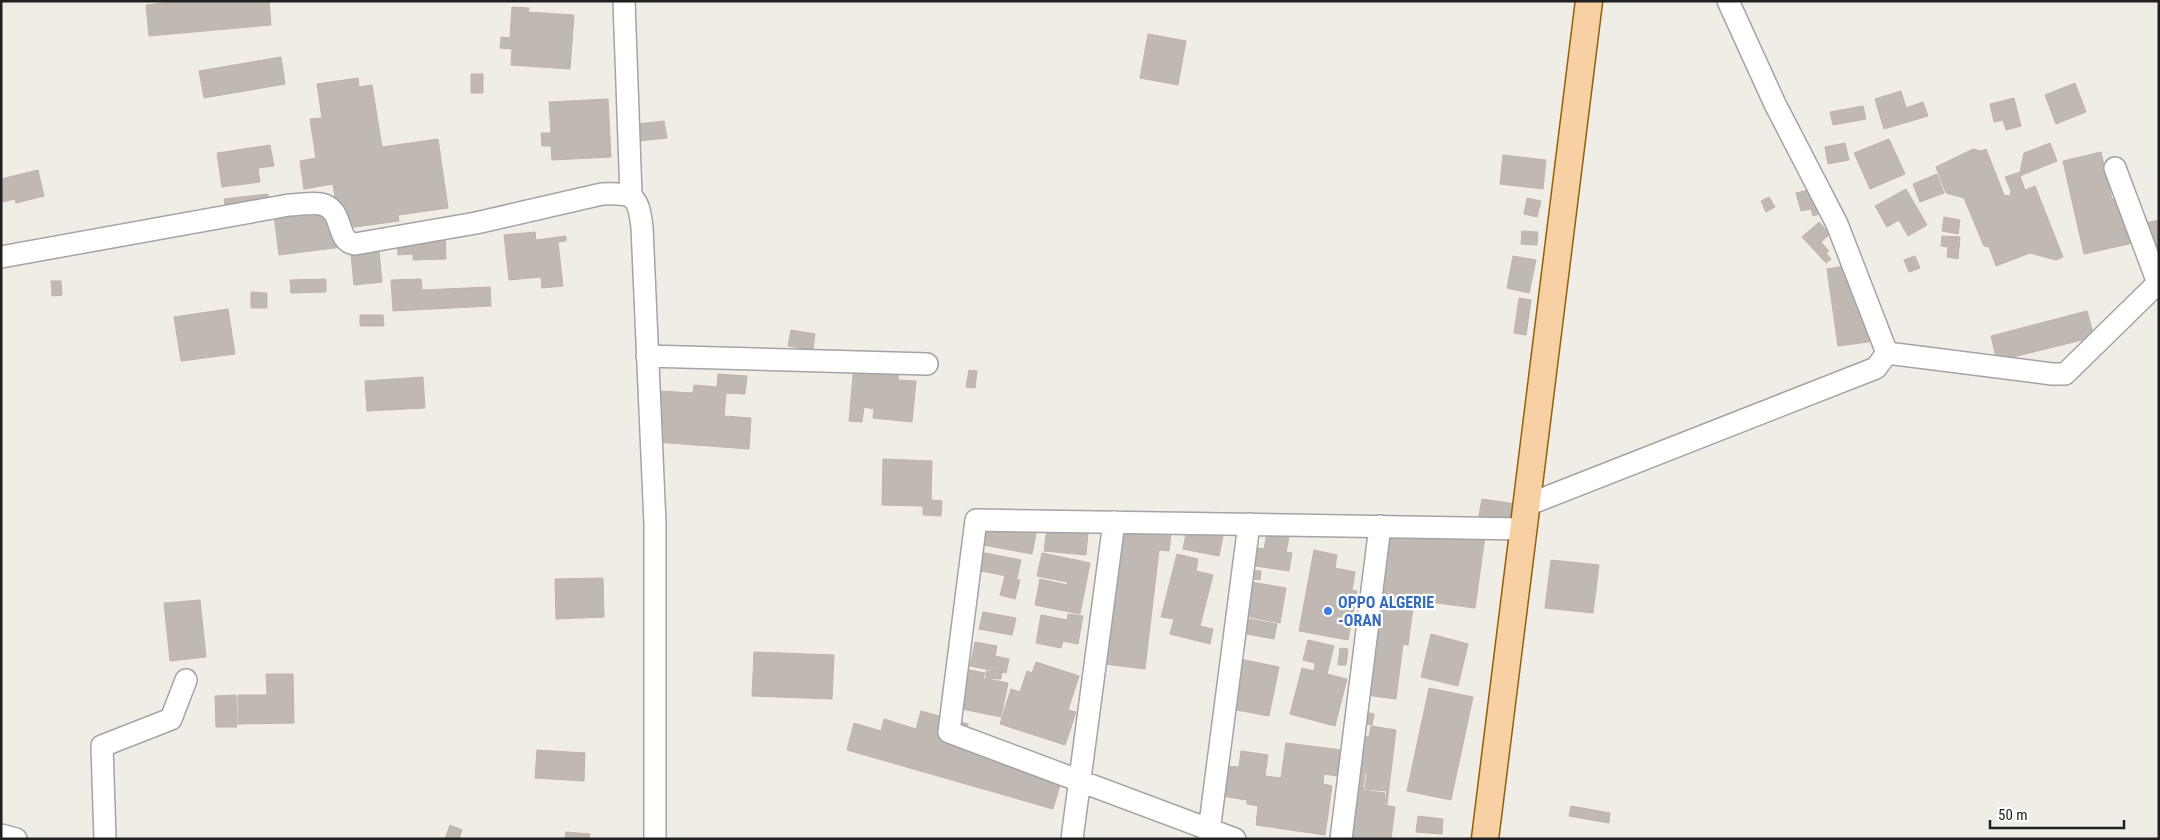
<svg xmlns="http://www.w3.org/2000/svg" width="2160" height="840" font-family="'Roboto Condensed',sans-serif">
<style>
.building{fill:#c0b8b3;stroke:#c1b3a9}
.lines{fill:none;stroke-linecap:round;stroke-linejoin:round}
.minor-casing{stroke:#a4a4a4;stroke-width:24}
.major-casing{stroke:#935f08;stroke-width:29}
.minor{stroke:#fff;stroke-width:21}
.major{stroke:#f7d0a4;stroke-width:26}
.shop-dot{fill:#3f7fe0;stroke:#fff;stroke-width:2}
.labels{text-anchor:middle;dominant-baseline:central;stroke-width:4.5;stroke-linejoin:round;paint-order:stroke}
.shop-label{font-size:16px;font-weight:bold;fill:#366cbe;stroke:#fff;text-anchor:start}
</style>
<rect width="100%" height="100%" fill="#f0ece6"/>
<!-- building -->
<path class="building" d="M 182,1 L 269,1 L 271,25 L 149,36 L 146,5 Z
M 512,7 L 529,8 L 528,12 L 574,15 L 570,69 L 511,65 L 512,49 L 500,48 L 501,37 L 510,38 Z
M 1148,34 L 1186,41 L 1178,85 L 1140,78 Z
M 281,57 L 285,84 L 204,98 L 199,71 Z
M 471,74 L 483,74 L 483,93 L 471,93 Z
M 358,78 L 359,87 L 372,85 L 382,147 L 438,139 L 448,208 L 398,215 L 399,221 L 340,229 L 333,184 L 304,189 L 300,161 L 316,158 L 310,119 L 322,118 L 317,84 Z
M 2075,83 L 2086,112 L 2056,124 L 2045,95 Z
M 1901,91 L 1906,108 L 1923,102 L 1928,116 L 1884,129 L 1875,99 Z
M 2014,98 L 2021,126 L 2006,130 L 2003,120 L 1994,122 L 1990,104 Z
M 608,99 L 611,157 L 552,160 L 551,146 L 542,146 L 541,133 L 551,133 L 549,102 Z
M 1863,106 L 1866,119 L 1833,125 L 1830,112 Z
M 664,121 L 667,138 L 639,141 L 637,124 Z
M 1889,139 L 1905,174 L 1870,189 L 1854,153 Z
M 1845,143 L 1849,160 L 1828,164 L 1825,147 Z
M 2050,143 L 2057,161 L 2020,176 L 2025,190 L 2035,186 L 2063,257 L 2056,260 L 2030,253 L 1996,266 L 1989,247 L 1984,246 L 1964,198 L 1946,193 L 1936,167 L 1973,149 L 1981,151 L 1986,149 L 2004,195 L 2010,196 L 2011,191 L 2005,177 L 2020,172 L 2024,153 Z
M 270,145 L 274,166 L 258,168 L 260,182 L 222,187 L 217,153 Z
M 2101,152 L 2112,199 L 2123,196 L 2133,243 L 2084,254 L 2063,161 Z
M 1503,155 L 1546,160 L 1543,189 L 1500,184 Z
M 38,170 L 44,196 L 16,203 L 15,199 L 2,202 L 1,179 Z
M 1937,174 L 1944,193 L 1920,202 L 1913,184 Z
M 1906,189 L 1927,225 L 1908,236 L 1899,220 L 1887,227 L 1875,206 Z
M 1808,190 L 1811,202 L 1822,199 L 1826,212 L 1813,216 L 1811,209 L 1801,211 L 1796,193 Z
M 268,194 L 270,213 L 227,219 L 224,199 Z
M 1769,197 L 1775,207 L 1766,212 L 1761,201 Z
M 1527,198 L 1541,201 L 1537,217 L 1524,214 Z
M 337,207 L 342,247 L 279,255 L 274,215 Z
M 1944,217 L 1960,220 L 1958,234 L 1942,231 Z
M 2159,220 L 2159,246 L 2148,249 L 2142,224 Z
M 1819,222 L 1830,234 L 1821,242 L 1829,251 L 1826,253 L 1831,259 L 1826,263 L 1802,237 Z
M 1522,231 L 1538,232 L 1537,245 L 1521,244 Z
M 535,232 L 536,240 L 566,236 L 566,241 L 558,242 L 563,286 L 542,288 L 541,277 L 509,280 L 504,235 Z
M 445,235 L 446,259 L 413,260 L 413,254 L 398,255 L 397,237 Z
M 1942,236 L 1960,237 L 1958,259 L 1947,257 L 1948,247 L 1941,246 Z
M 378,241 L 382,282 L 354,285 L 350,244 Z
M 1513,256 L 1536,260 L 1529,293 L 1507,288 Z
M 1915,256 L 1920,268 L 1909,272 L 1904,260 Z
M 1845,266 L 1847,280 L 1866,277 L 1875,341 L 1838,346 L 1827,269 Z
M 326,279 L 326,292 L 291,293 L 290,280 Z
M 421,279 L 422,290 L 490,287 L 491,306 L 393,311 L 391,280 Z
M 51,281 L 61,281 L 62,295 L 52,296 Z
M 251,292 L 267,293 L 267,308 L 251,308 Z
M 1519,298 L 1531,300 L 1526,335 L 1514,333 Z
M 228,309 L 235,354 L 181,361 L 174,317 Z
M 2087,311 L 2094,337 L 1997,361 L 1991,336 Z
M 360,315 L 383,315 L 384,326 L 360,326 Z
M 791,330 L 815,334 L 813,350 L 788,346 Z
M 854,365 L 899,369 L 898,380 L 916,381 L 912,422 L 873,418 L 874,409 L 864,407 L 862,422 L 849,421 Z
M 969,370 L 977,371 L 975,388 L 966,387 Z
M 718,374 L 747,376 L 745,394 L 726,393 L 724,416 L 751,418 L 749,449 L 656,442 L 660,391 L 693,393 L 694,385 L 717,387 Z
M 423,377 L 425,408 L 367,411 L 365,381 Z
M 883,459 L 932,461 L 931,500 L 942,501 L 941,516 L 923,515 L 923,506 L 882,505 Z
M 1482,499 L 1516,504 L 1512,526 L 1478,521 Z
M 1128,511 L 1173,517 L 1169,551 L 1159,550 L 1145,669 L 1097,663 L 1116,519 L 1127,521 Z
M 984,513 L 1038,523 L 1032,554 L 978,544 Z
M 1189,519 L 1225,526 L 1219,556 L 1183,549 Z
M 1381,521 L 1485,536 L 1475,608 L 1414,600 L 1408,645 L 1403,644 L 1396,699 L 1358,694 Z
M 1047,528 L 1088,532 L 1086,555 L 1044,551 Z
M 1290,532 L 1286,552 L 1292,553 L 1289,571 L 1249,565 L 1252,547 L 1264,549 L 1267,534 Z
M 970,550 L 1021,560 L 1017,578 L 966,568 Z
M 1314,550 L 1337,555 L 1335,568 L 1355,572 L 1352,590 L 1357,591 L 1348,640 L 1299,631 Z
M 1042,553 L 1071,559 L 1067,582 L 1037,576 Z
M 1177,554 L 1198,559 L 1196,571 L 1213,575 L 1200,626 L 1213,629 L 1210,644 L 1170,634 L 1174,619 L 1161,617 Z
M 1072,559 L 1090,563 L 1080,614 L 1035,605 L 1040,579 L 1067,585 Z
M 1551,560 L 1599,565 L 1593,613 L 1545,608 Z
M 1251,570 L 1261,571 L 1260,580 L 1250,579 Z
M 1005,576 L 1020,580 L 1015,599 L 1000,595 Z
M 603,578 L 604,617 L 556,619 L 555,579 Z
M 1251,582 L 1286,588 L 1280,623 L 1245,616 Z
M 200,600 L 206,657 L 170,661 L 164,603 Z
M 983,612 L 1016,618 L 1012,635 L 979,629 Z
M 1068,614 L 1083,616 L 1078,644 L 1063,641 L 1061,648 L 1036,643 L 1041,615 L 1067,620 Z
M 1244,618 L 1277,624 L 1274,639 L 1242,633 Z
M 1431,634 L 1468,644 L 1458,686 L 1421,677 Z
M 1308,640 L 1334,646 L 1327,674 L 1347,679 L 1335,726 L 1290,714 L 1302,668 L 1314,671 L 1315,663 L 1303,660 Z
M 975,642 L 997,646 L 995,656 L 1009,659 L 1006,673 L 970,666 Z
M 1340,648 L 1348,649 L 1346,665 L 1338,665 Z
M 754,652 L 834,655 L 832,699 L 752,696 Z
M 1235,658 L 1279,667 L 1269,716 L 1226,708 Z
M 1036,662 L 1079,676 L 1068,710 L 1076,712 L 1065,745 L 1000,724 L 1011,689 L 1020,692 L 1027,671 L 1032,673 Z
M 965,669 L 985,673 L 983,678 L 1008,683 L 1001,717 L 957,708 Z
M 986,671 L 1002,672 L 1001,679 L 986,678 Z
M 266,674 L 293,674 L 294,723 L 238,724 L 238,695 L 267,695 Z
M 1429,688 L 1473,697 L 1451,800 L 1407,791 Z
M 236,695 L 237,727 L 216,727 L 215,696 Z
M 921,711 L 968,724 L 964,739 L 1065,768 L 1053,809 L 847,750 L 854,723 L 881,731 L 884,719 L 916,729 Z
M 1359,711 L 1374,714 L 1372,725 L 1357,722 Z
M 1371,726 L 1396,730 L 1387,804 L 1385,804 L 1387,791 L 1365,789 L 1367,773 L 1352,771 L 1356,735 L 1369,737 Z
M 1286,743 L 1342,750 L 1338,776 L 1324,774 L 1323,784 L 1332,786 L 1325,835 L 1256,825 L 1258,806 L 1247,804 L 1247,800 L 1222,796 L 1226,766 L 1239,767 L 1241,751 L 1268,755 L 1265,776 L 1281,778 Z
M 537,750 L 585,753 L 584,781 L 535,778 Z
M 1354,772 L 1365,774 L 1363,790 L 1385,793 L 1384,805 L 1395,807 L 1391,839 L 1339,839 Z
M 1571,806 L 1610,813 L 1609,823 L 1569,816 Z
M 1418,816 L 1443,819 L 1442,834 L 1416,832 Z
M 450,825 L 462,830 L 459,839 L 445,839 Z
M 566,832 L 590,834 L 589,839 L 565,839 Z"/>
<g class="lines">
<defs>
<path id="minor" d="M 624,1 L 631,196
M 1,257 L 289,205 C 299,205 312,202 321,204 C 345,209 335,242 355,244 L 476,223 L 602,194 C 634,193 638,195 642,227 L 655,524 L 655,839
M 1887,353 L 2052,374 L 2065,374 L 2158,283 L 2115,168
M 647,356 L 927,364
M 1527,505 L 1876,368 L 1887,353 L 1837,224 L 1775,104 L 1728,1
M 1,835 L 16,839
M 105,839 L 102,746 L 171,719 L 186,680
M 1072,839 L 1114,522
M 1208,839 L 1249,524
M 1235,839 L 949,732 L 976,520 L 1524,529
M 1341,839 L 1380,526"/>
<path id="major" d="M 1485,839 L 1589,1"/>
</defs>
<!-- minor casing -->
<use href="#minor" class="minor-casing"/>
<!-- major casing -->
<use href="#major" class="major-casing"/>
<!-- minor -->
<use href="#minor" class="minor"/>
<!-- major -->
<use href="#major" class="major"/>
</g>
<!-- markers -->
<circle class="shop-dot" cx="1328" cy="611" r="5"/>
<g class="labels">
<!-- shop labels -->
<g class="shop-label">
<text x="1338" y="602">OPPO ALGERIE<tspan x="1338" dy="18">-ORAN</tspan></text>
</g>
</g>
<!-- border -->
<rect width="2160" height="840" fill="none" stroke="#202020" stroke-width="5"/>
<!-- scale -->
<path d="M1990 820v8h134v-8" fill="none" stroke="#202020" stroke-width="2.5"/>
<text x="1998" y="820" font-size="15" fill="#202020" stroke="#ffffff" stroke-width="4" paint-order="stroke">50 m</text>
</svg>
